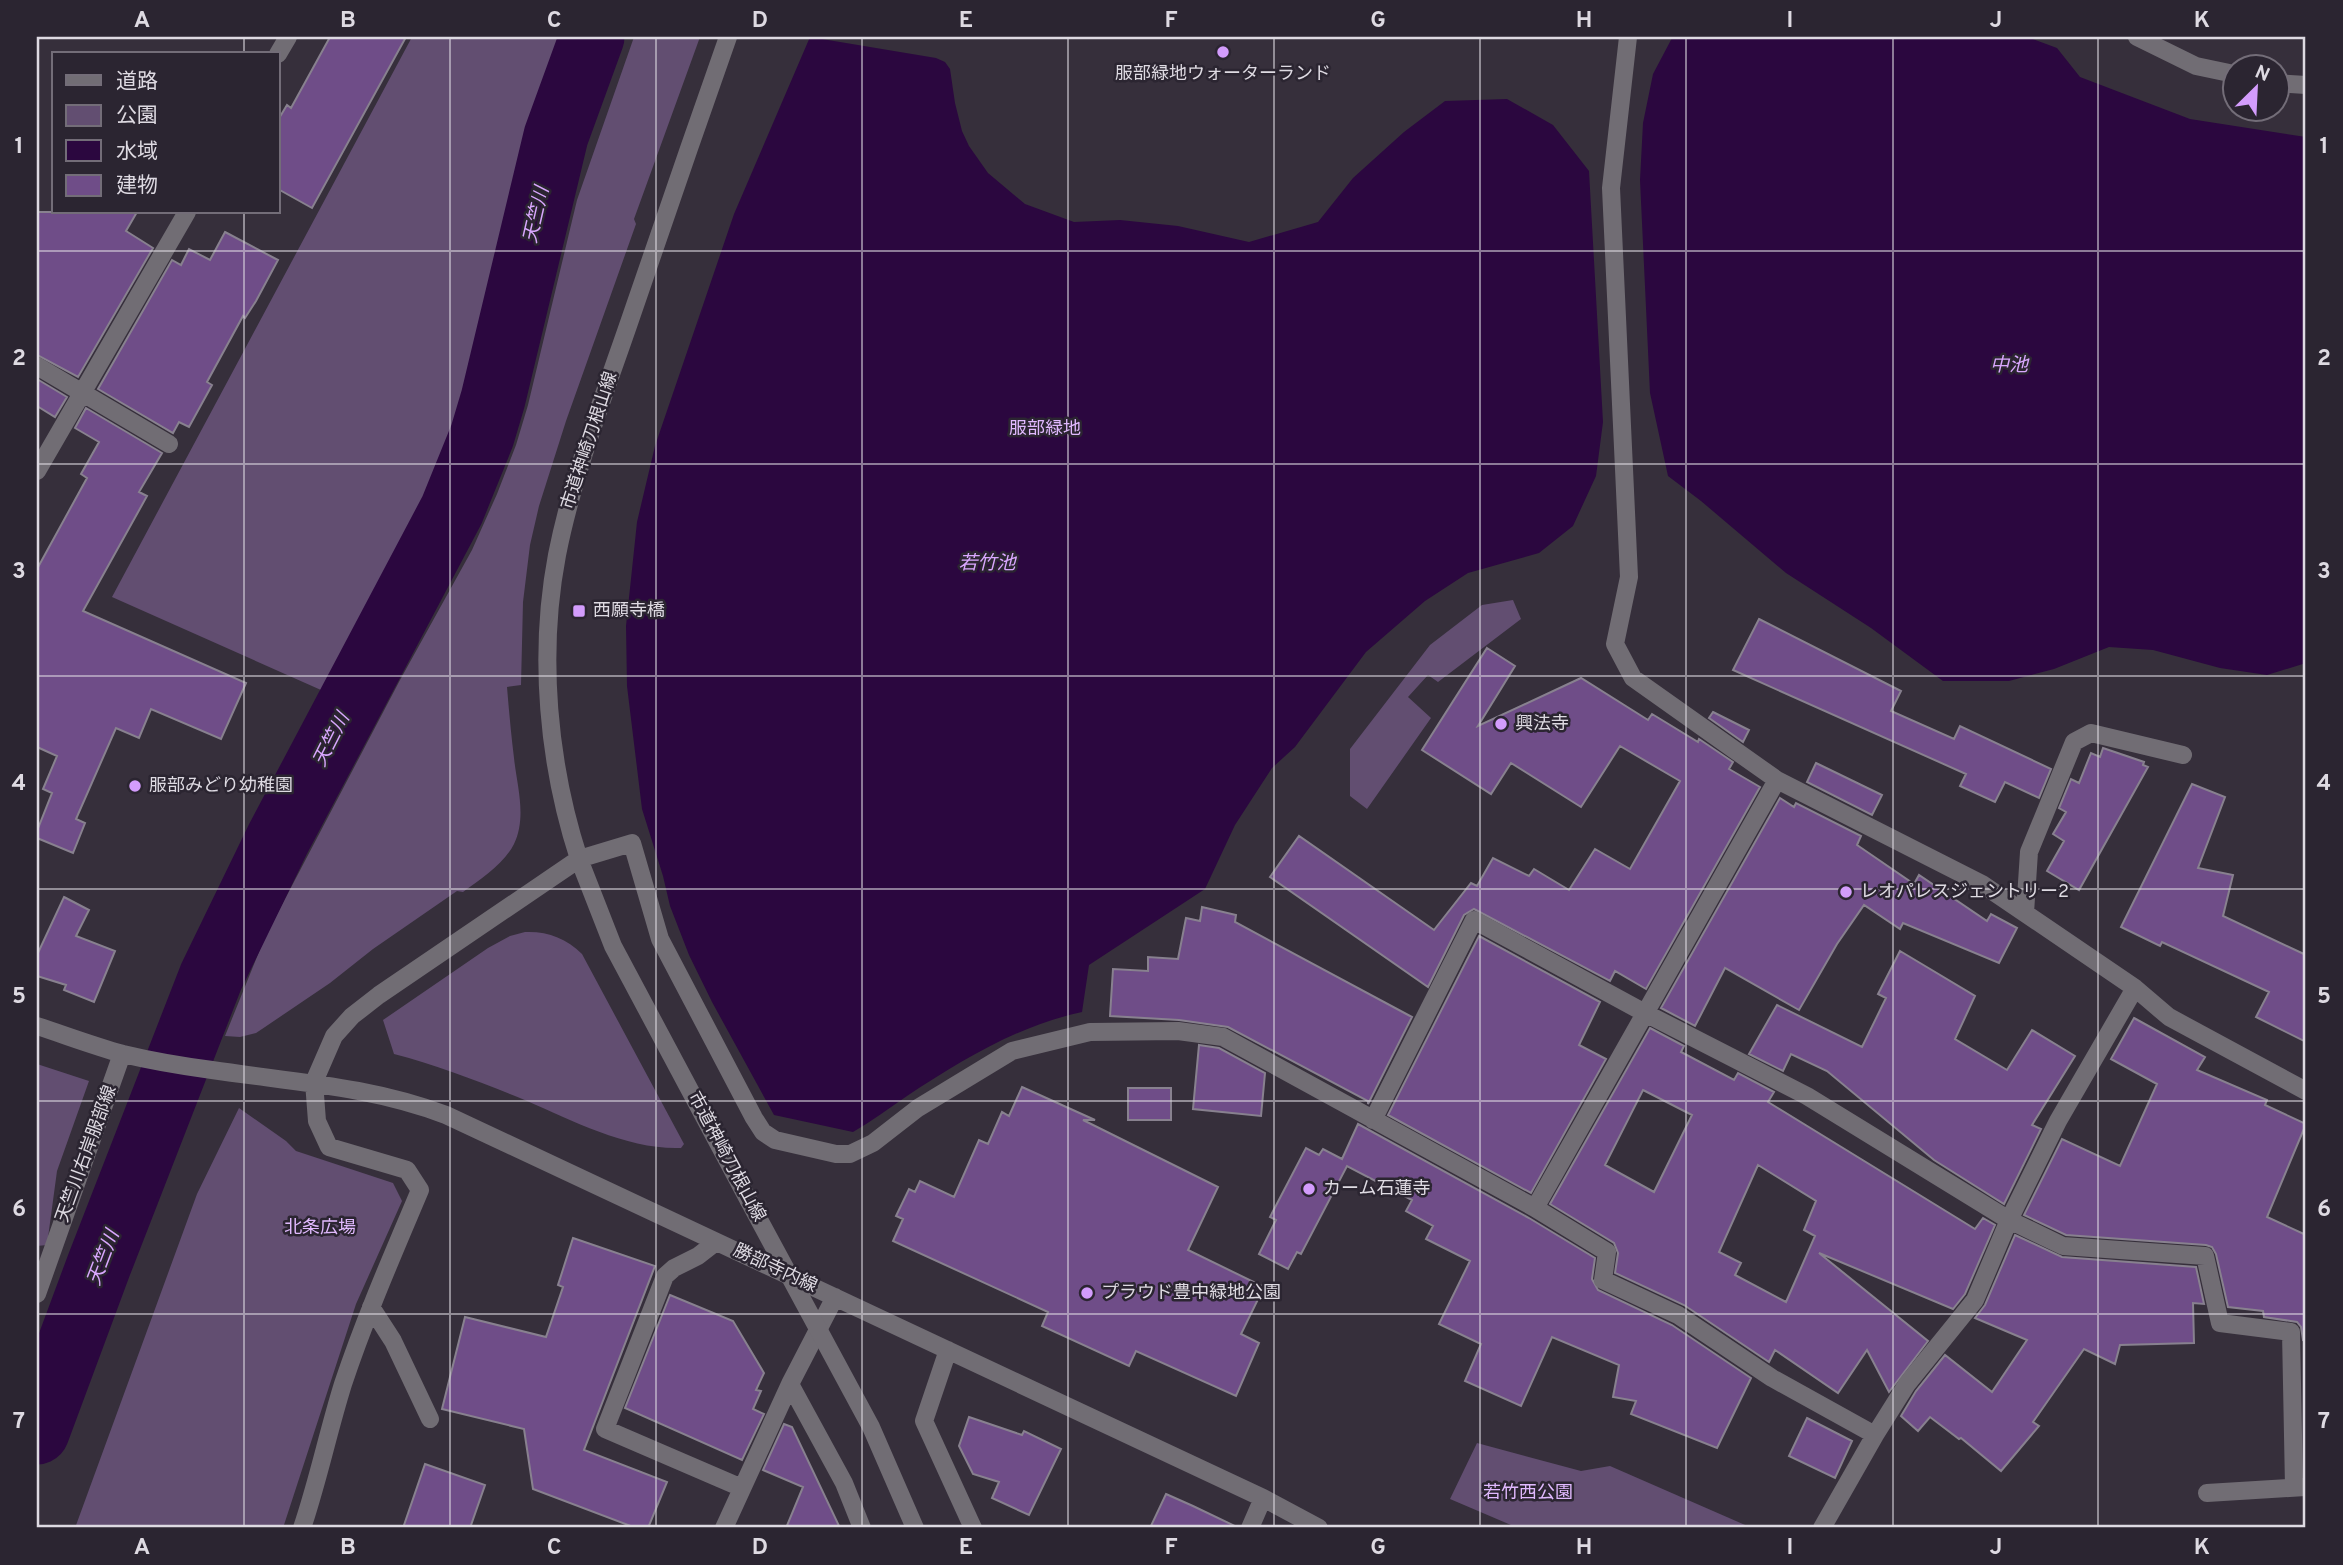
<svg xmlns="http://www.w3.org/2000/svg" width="2343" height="1565" font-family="Overpass,'Noto Sans JP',sans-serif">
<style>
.green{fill:#624e71}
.water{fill:#2b073f}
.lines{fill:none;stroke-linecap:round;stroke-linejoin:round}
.river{stroke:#2b073f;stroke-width:65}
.building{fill:#6f4d88;stroke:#88818f;stroke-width:2;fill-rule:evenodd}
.minor{stroke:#716d74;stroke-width:18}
.minor-bridge{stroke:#716d74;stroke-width:18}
.grid{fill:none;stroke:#dedae2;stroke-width:2;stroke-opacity:0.55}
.poi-dot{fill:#d39cfc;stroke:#2b2531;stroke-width:2.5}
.labels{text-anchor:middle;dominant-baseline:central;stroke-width:5;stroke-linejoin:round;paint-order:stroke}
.poi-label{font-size:18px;fill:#dedae2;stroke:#2b2531;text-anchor:start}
.park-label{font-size:18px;fill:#e0b9fe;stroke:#2b2531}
.street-label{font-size:18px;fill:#dedae2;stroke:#2b2531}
.water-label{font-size:19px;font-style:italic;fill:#d9a7fe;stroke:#2b2531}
.neatline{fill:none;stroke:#dedae2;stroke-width:2.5}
.grid-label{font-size:23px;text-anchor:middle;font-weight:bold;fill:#dedae2}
</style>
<rect width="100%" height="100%" fill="#362f3b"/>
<!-- green -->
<path class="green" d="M 412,37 L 566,37 L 541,102 L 497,291 L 457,427 L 389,583 L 330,694 L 112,597 Z
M 634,37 L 700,37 L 634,219 L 636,224 L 566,421 L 539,506 L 530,545 L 523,602 L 521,685 L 507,687 C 509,711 511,734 514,758 C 517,786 527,817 514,844 C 504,864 481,879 463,892 L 457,891 L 373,949 L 330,983 L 265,1027 L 256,1033 L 240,1037 L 225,1036 L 265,937 L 400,680 L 472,550 L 497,494 L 516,445 L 528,405 L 577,200 Z
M 1513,600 L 1521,619 L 1438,682 L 1428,675 L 1408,697 L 1431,718 L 1367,809 L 1350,796 L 1350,749 L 1430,645 L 1482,605 Z
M 525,932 C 547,931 566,938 582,954 L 684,1144 L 681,1148 C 629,1150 573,1121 527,1101 C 483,1083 440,1066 394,1054 L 383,1020 L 488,948 L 510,936 Z
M 37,1064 L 89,1081 L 57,1171 L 47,1245 L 37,1246 Z
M 239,1108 L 286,1141 L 296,1151 L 393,1183 L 402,1201 L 356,1304 L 283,1528 L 75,1528 L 197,1194 Z
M 1477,1443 L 1581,1471 L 1610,1466 L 1752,1528 L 1518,1528 L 1450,1499 Z"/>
<!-- water -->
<path class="water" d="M 810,37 L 936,58 L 945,62 L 950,69 L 955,103 L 962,131 L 969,146 L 988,173 L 1025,204 L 1074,222 L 1120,220 L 1178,226 L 1249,242 L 1318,222 L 1353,178 L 1404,132 L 1445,101 L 1507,99 L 1553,125 L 1589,171 L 1603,422 L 1596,476 L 1573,526 L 1539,553 L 1468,573 L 1425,601 L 1366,652 L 1295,747 L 1272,768 L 1235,825 L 1205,889 L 1089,965 L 1082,1012 C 1017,1026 962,1060 907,1096 C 889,1108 872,1121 853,1132 L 774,1115 L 712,1002 L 689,955 L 670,906 L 663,876 L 642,809 L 627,686 L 626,626 L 637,522 L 655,446 L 734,214 Z
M 2027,37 L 2057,48 L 2080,77 L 2190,119 L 2306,137 L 2306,663 L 2267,675 L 2220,668 L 2153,650 L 2109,647 L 2054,669 L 2009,681 L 1943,681 L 1871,628 L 1786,573 L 1701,501 L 1668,476 L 1650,393 L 1640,180 L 1643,123 L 1653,74 L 1672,38 Z"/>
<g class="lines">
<!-- river -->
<path class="river" d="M 37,1432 L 99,1265 L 211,977 L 278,839 L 452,510 L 482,436 L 493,399 L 556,136 L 592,37"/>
</g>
<!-- building -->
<path class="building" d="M 330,37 L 406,37 L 312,208 L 278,189 L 278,120 L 287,105 L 291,108 Z
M 37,212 L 137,212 L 126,231 L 153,248 L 78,377 L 37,355 Z
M 225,232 L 278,260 L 256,301 L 245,318 L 243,316 L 207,382 L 212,385 L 189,427 L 179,422 L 173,433 L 98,389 L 172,260 L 181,265 L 189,249 L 210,260 Z
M 37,379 L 67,397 L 55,417 L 37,406 Z
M 86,408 L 162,453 L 139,492 L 147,496 L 83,611 L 246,683 L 221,739 L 151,709 L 139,738 L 116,728 L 76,819 L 85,823 L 73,853 L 37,838 L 37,831 L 52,793 L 43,789 L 57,756 L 37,747 L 37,569 L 87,478 L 81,474 L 99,442 L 75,428 Z
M 1759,619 L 1901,691 L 1891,711 L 1954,739 L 1960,726 L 2051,769 L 2039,798 L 2005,782 L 1995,802 L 1960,786 L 1966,774 L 1733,670 Z
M 1487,648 L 1515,666 L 1478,726 L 1581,678 L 1648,720 L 1652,714 L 1698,742 L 1699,739 L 1733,762 L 1729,769 L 1760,787 L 1646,989 L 1615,971 L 1610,981 L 1474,909 L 1464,915 L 1428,987 L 1270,877 L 1299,836 L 1434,930 L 1471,883 L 1477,886 L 1493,858 L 1529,876 L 1534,869 L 1569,890 L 1595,849 L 1630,869 L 1680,781 L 1620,746 L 1581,807 L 1511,763 L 1491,794 L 1422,750 Z
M 1713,712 L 1749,730 L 1743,742 L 1709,718 Z
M 2103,748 L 2144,762 L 2143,765 L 2148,767 L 2079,890 L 2047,871 L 2064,841 L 2053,834 L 2066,812 L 2059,808 L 2071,779 L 2079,783 L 2091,753 L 2100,757 Z
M 1816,763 L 1882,795 L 1872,815 L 1807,782 Z
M 2192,784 L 2225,797 L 2198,868 L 2233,875 L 2223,916 L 2306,955 L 2306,1042 L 2256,1017 L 2269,992 L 2162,942 L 2160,946 L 2121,927 Z
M 1780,798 L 1794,807 L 1796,803 L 1861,836 L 1857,845 L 1914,884 L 1919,875 L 1987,921 L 1991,914 L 2017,928 L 1999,963 L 1903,923 L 1900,929 L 1864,905 L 1837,944 L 1799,1010 L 1725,968 L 1695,1026 L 1661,1008 Z
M 64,897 L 89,910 L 76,936 L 115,951 L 94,1002 L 64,990 L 66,985 L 37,976 L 37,955 Z
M 1202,907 L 1236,915 L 1235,922 L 1412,1017 L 1368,1104 L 1368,1101 L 1228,1027 L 1179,1020 L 1110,1016 L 1113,969 L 1148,971 L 1148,957 L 1178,959 L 1186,918 L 1200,921 Z
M 1479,936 L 1600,1002 L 1579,1045 L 1606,1059 L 1531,1193 L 1388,1115 Z
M 1900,951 L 1975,996 L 1955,1039 L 2007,1070 L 2032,1030 L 2075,1056 L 2032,1125 L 2041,1129 L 2004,1204 L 1934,1160 L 1827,1071 L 1791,1054 L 1783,1071 L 1749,1054 L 1777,1005 L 1862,1047 L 1886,998 L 1878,994 Z
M 2134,1018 L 2205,1057 L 2197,1070 L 2267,1100 L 2265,1105 L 2306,1124 L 2267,1217 L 2306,1235 L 2306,1339 L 2303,1340 L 2301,1327 L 2297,1322 L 2264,1317 L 2263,1311 L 2228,1307 L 2216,1254 L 2212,1247 L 2206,1245 L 2066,1235 L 2024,1215 L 2062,1139 L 2120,1166 L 2157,1084 L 2111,1059 Z
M 1650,1028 L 1684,1046 L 1681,1052 L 1734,1080 L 1738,1073 L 1774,1092 L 1768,1102 L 1975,1229 L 1983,1218 L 1995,1225 L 1965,1294 L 1953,1309 L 1819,1253 L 1928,1341 L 1889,1392 L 1867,1350 L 1838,1393 L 1775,1350 L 1769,1362 L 1684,1305 L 1615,1273 L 1618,1253 L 1614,1243 L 1550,1204 ZM 1643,1090 L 1692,1115 L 1654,1192 L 1605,1165 ZM 1758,1165 L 1816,1201 L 1804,1230 L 1815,1236 L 1786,1302 L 1735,1275 L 1741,1263 L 1719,1252 Z
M 1199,1045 L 1219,1048 L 1265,1073 L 1261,1116 L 1193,1109 Z
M 1022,1087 L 1095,1120 L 1083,1120 L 1218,1187 L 1188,1250 L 1264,1287 L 1241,1334 L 1259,1343 L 1236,1396 L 1136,1351 L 1129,1366 L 1042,1326 L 1048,1312 L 893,1241 L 903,1219 L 896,1216 L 909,1189 L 915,1192 L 920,1181 L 954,1197 L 979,1140 L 988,1144 L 1002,1112 L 1009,1116 Z
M 1128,1088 L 1171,1088 L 1171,1120 L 1128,1120 Z
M 1358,1124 L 1529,1218 L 1595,1258 L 1592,1279 L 1598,1290 L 1672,1325 L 1751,1378 L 1717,1448 L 1631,1414 L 1636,1401 L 1613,1397 L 1619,1365 L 1552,1337 L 1521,1406 L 1465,1381 L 1481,1344 L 1439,1324 L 1470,1261 L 1426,1239 L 1433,1226 L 1406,1211 L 1412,1200 L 1347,1166 L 1301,1254 L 1297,1252 L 1288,1269 L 1259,1254 L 1276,1220 L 1270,1217 L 1306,1148 L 1319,1155 L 1323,1149 L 1342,1159 Z
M 2015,1235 L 2062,1257 L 2196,1267 L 2204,1304 L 2193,1303 L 2194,1343 L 2120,1345 L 2115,1364 L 2084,1349 L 2033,1422 L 2039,1426 L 2001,1471 L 1961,1438 L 1959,1439 L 1930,1417 L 1918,1431 L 1901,1416 L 1916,1391 L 1945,1355 L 1992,1392 L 2027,1340 L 1975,1318 L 1985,1305 Z
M 573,1238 L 655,1266 L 584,1450 L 667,1482 L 648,1528 L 636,1528 L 533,1489 L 524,1429 L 442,1409 L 465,1317 L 546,1337 L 563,1287 L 558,1285 Z
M 670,1295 L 733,1321 L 764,1373 L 756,1390 L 761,1391 L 753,1409 L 764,1414 L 742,1460 L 625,1408 Z
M 969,1417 L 1022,1435 L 1024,1431 L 1061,1449 L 1029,1515 L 992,1498 L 999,1482 L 973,1474 L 959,1446 Z
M 1807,1418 L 1852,1441 L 1835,1478 L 1789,1456 Z
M 784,1424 L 792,1427 L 840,1528 L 786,1528 L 803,1487 L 763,1470 Z
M 425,1464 L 485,1485 L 470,1528 L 403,1528 Z
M 1166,1494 L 1193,1506 L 1239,1528 L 1150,1528 Z"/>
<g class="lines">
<!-- minor -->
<path class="minor" d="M 1628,37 L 1611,188 L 1629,577 L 1615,644 L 1633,678 L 1777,780 L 1982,884 L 2135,988 L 2169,1017 L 2306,1091
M 2137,37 L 2196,66 L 2234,74
M 278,54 L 288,37
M 2276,83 L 2306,85
M 37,366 L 169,444
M 37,471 L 187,212
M 2025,913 L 2029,852 L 2074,742 L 2091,733 L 2183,755
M 37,1026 C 65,1035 94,1046 123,1054 C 152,1061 182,1066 212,1070 C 292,1082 370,1086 446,1115 L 1263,1498 L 1319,1528
M 1373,1120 L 1474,920 L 1643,1012 L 1807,1096 L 2009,1220 L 2063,1246 L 2205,1256 L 2220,1323 L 2291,1332 L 2294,1487
M 749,1201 L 613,946 L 579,859 L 632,843 L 660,939 L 754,1118 L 763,1132 L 775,1140 L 836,1154 L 850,1154 L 873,1143 L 918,1108 L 1012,1051 L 1090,1032 L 1178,1031 L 1223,1037 L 1535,1208 L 1607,1252 L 1603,1280 L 1678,1315 L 1772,1378 L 1875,1435
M 1535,1208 L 1777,780
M 716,1242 L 698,1256 L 674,1268 L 665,1276 L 605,1429 L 742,1488
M 37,1294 L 122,1054
M 835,1297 L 790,1384 L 844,1483 L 862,1528
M 371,1307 L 393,1341 L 430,1419
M 948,1350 L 924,1421 L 973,1528
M 2207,1493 L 2305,1487
M 302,1528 C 318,1481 328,1432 343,1384 C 365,1318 393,1254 420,1190 L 407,1170 L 329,1147 L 317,1121 L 314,1082 L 334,1036 L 352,1016 L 379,995 L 579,859 C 548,764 538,655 557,555 C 573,474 604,396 631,317 C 663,224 695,130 728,37
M 724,1528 L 790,1384
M 1250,1528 L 1263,1498
M 1822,1528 L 1875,1435 L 1907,1384 L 1975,1300 L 2009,1220 L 2058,1121 L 2135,988"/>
<!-- minor-bridge -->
<path class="minor-bridge" d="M 749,1201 L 871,1427 L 915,1528"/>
</g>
<!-- grid -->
<path class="grid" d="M 244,37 L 244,54M 450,37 L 450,1528M 656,37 L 656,1528M 862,37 L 862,1528M 1068,37 L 1068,1528M 1274,37 L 1274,1528M 1480,37 L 1480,1528M 1686,37 L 1686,1528M 1893,37 L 1893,1528M 2098,37 L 2098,1528M 244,212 L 244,1528M 37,251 L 2306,251M 37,464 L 2306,464M 37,676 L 2306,676M 37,889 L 2306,889M 37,1101 L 2306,1101M 37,1314 L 2306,1314"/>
<!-- markers -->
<g class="poi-dot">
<circle cx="1223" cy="52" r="7"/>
<rect x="572" y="604" width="14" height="14" rx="3.5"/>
<circle cx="1501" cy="724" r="7"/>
<circle cx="135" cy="786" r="7"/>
<circle cx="1846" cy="892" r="7"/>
<circle cx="1309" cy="1189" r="7"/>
<circle cx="1087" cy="1293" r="7"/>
</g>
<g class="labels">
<!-- poi labels -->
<g class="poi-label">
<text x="1223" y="74" text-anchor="middle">服部緑地ウォーターランド</text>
<text x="593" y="611">西願寺橋</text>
<text x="1515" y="724">興法寺</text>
<text x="149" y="786">服部みどり幼稚園</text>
<text x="1860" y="892">レオパレスジェントリー2</text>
<text x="1323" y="1189">カーム石蓮寺</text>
<text x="1101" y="1293">プラウド豊中緑地公園</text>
</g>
<!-- park labels -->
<g class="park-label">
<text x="1045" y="429">服部緑地</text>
<text x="320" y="1228">北条広場</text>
<text x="1528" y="1493">若竹西公園</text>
</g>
<!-- street labels -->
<g class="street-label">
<text transform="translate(590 441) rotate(-72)">市道神崎刀根山線</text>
<text transform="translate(87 1154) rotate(-70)">天竺川右岸服部線</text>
<text transform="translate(726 1157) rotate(62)">市道神崎刀根山線</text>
<text transform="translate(775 1269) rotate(25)">勝部寺内線</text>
</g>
<!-- water labels -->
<g class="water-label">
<text transform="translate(537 215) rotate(-77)">天竺川</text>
<text x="2009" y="366">中池</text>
<text x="987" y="564">若竹池</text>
<text transform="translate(332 740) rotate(-63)">天竺川</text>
<text transform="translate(104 1258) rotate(-69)">天竺川</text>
</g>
</g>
<!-- border -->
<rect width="2343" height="1565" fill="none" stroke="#2b2531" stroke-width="77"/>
<!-- legend -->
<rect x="52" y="52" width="228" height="161" fill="#2b2531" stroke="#736d78" stroke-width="2"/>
<rect x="66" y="75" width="35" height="10" fill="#716d74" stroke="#736d78" stroke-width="2"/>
<text x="116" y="88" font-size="21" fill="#dedae2">道路</text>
<rect x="66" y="105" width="35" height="21" fill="#624e71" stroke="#736d78" stroke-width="2"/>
<text x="116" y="122" font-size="21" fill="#dedae2">公園</text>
<rect x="66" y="140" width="35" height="21" fill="#2b073f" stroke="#736d78" stroke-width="2"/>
<text x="116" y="158" font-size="21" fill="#dedae2">水域</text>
<rect x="66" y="175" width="35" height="21" fill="#6f4d88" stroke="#736d78" stroke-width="2"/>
<text x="116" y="192" font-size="21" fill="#dedae2">建物</text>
<!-- north arrow -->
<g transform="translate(2256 88) rotate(24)"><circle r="33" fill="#2b2531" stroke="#736d78" stroke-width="2"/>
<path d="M0-5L12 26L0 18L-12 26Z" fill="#d39cfc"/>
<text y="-10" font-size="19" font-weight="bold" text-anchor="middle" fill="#dedae2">N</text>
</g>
<rect x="38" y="38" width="2266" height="1488" class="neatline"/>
<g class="grid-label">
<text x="142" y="27">A</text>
<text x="348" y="27">B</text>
<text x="554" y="27">C</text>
<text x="760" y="27">D</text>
<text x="966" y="27">E</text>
<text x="1171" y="27">F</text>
<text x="1378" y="27">G</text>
<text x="1584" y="27">H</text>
<text x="1790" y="27">I</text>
<text x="1996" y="27">J</text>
<text x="2202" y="27">K</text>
<text x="19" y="153">1</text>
<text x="2324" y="153">1</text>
<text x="19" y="365">2</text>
<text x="2324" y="365">2</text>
<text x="19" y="578">3</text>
<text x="2324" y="578">3</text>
<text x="19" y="790">4</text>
<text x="2324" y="790">4</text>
<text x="19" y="1003">5</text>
<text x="2324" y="1003">5</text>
<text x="19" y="1216">6</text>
<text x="2324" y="1216">6</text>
<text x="19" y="1428">7</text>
<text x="2324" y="1428">7</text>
<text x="142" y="1554">A</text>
<text x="348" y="1554">B</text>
<text x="554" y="1554">C</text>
<text x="760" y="1554">D</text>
<text x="966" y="1554">E</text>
<text x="1171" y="1554">F</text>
<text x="1378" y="1554">G</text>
<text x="1584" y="1554">H</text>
<text x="1790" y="1554">I</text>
<text x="1996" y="1554">J</text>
<text x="2202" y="1554">K</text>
</g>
</svg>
